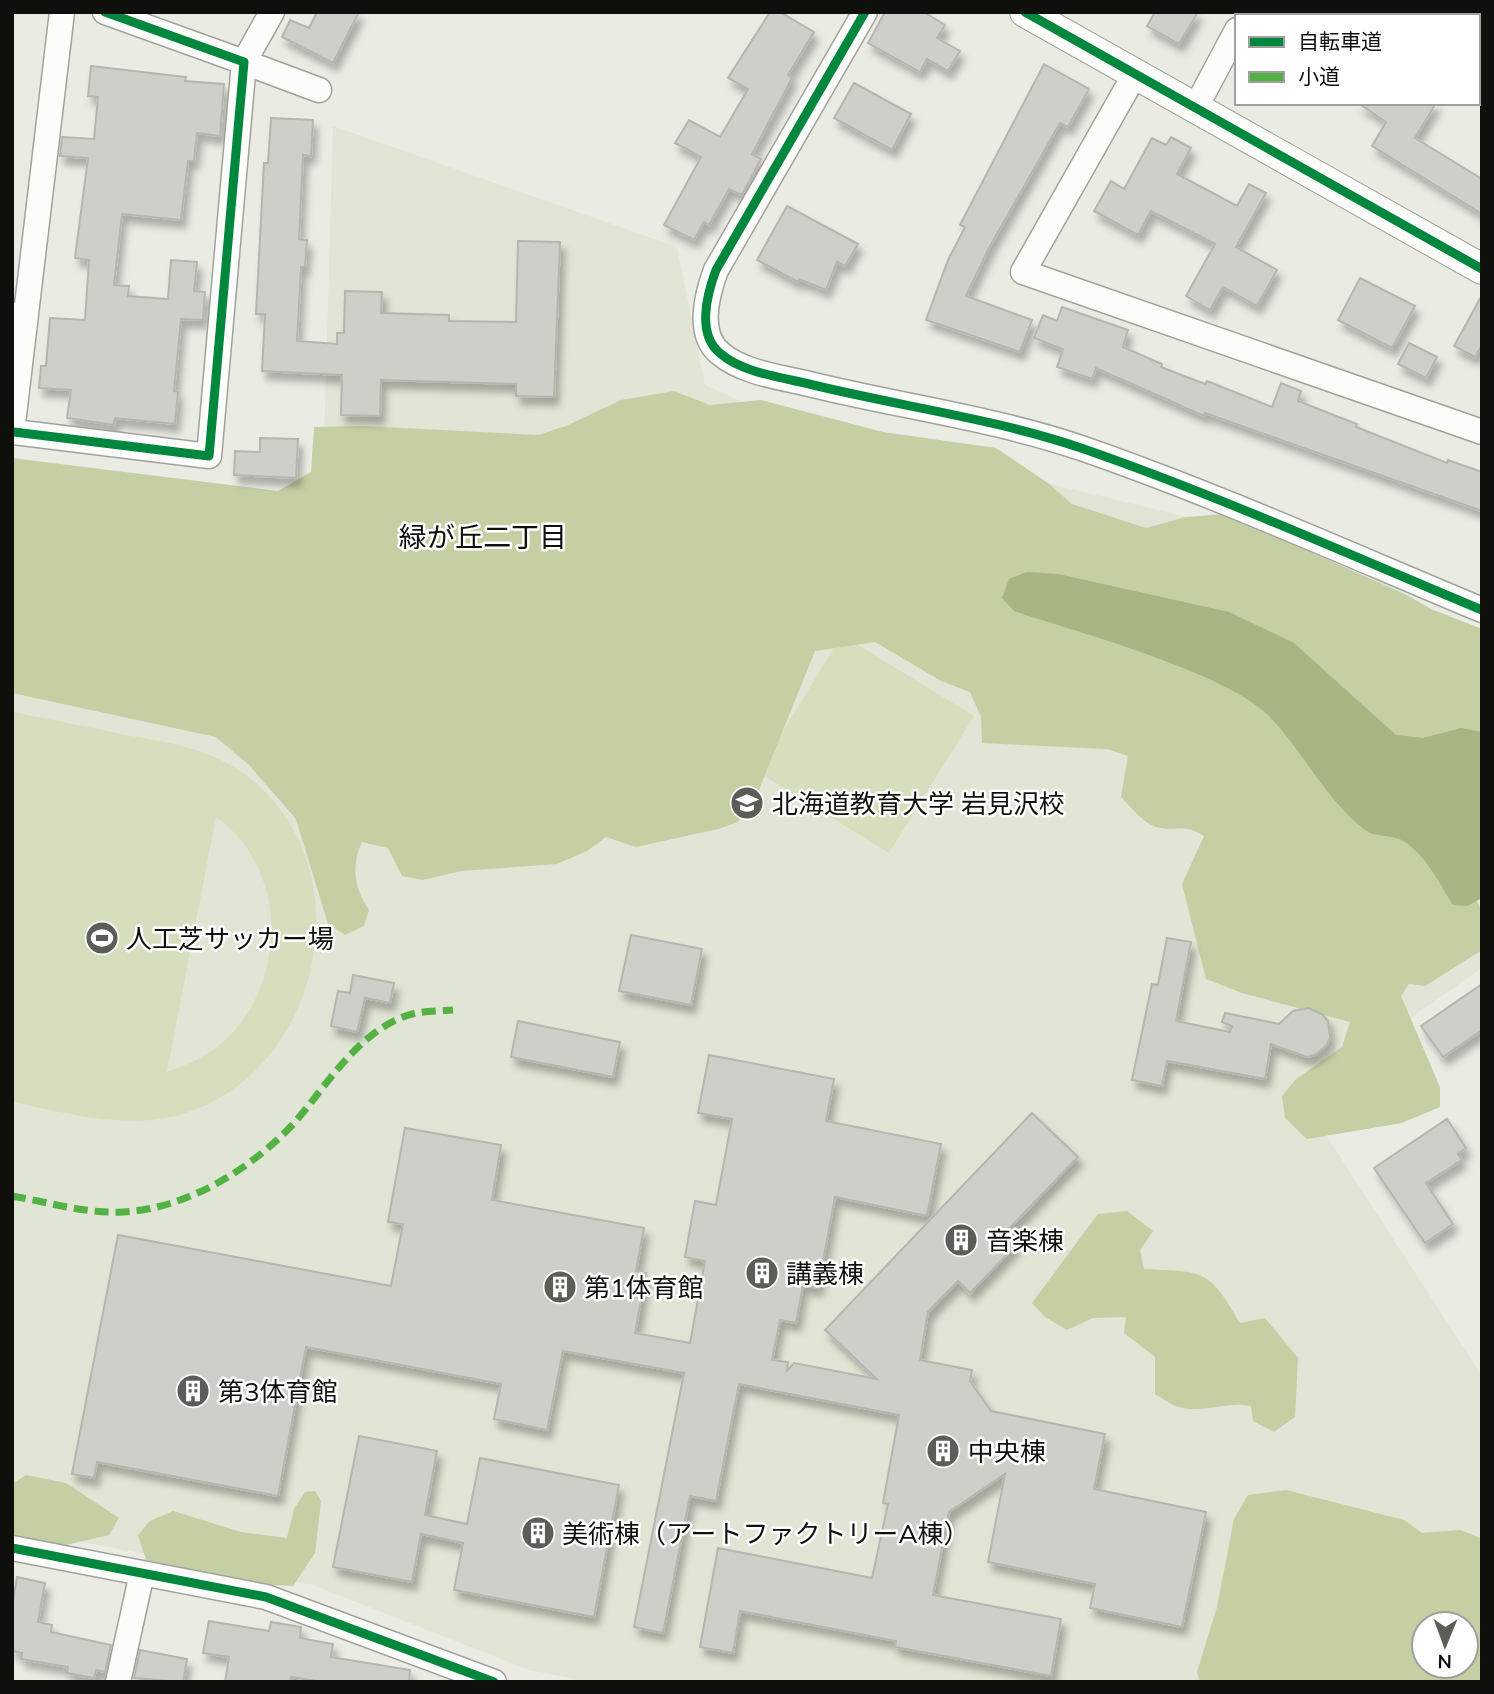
<svg xmlns="http://www.w3.org/2000/svg" width="1494" height="1694" font-family="Mulish,'Noto Sans JP',sans-serif">
<style>
.built{fill:#e0e5d5;fill-rule:evenodd}
.green{fill:#d5dfbe;fill-rule:evenodd}
.forest{fill:#c4cfa4;fill-rule:evenodd}
.water{fill:#a6b581}
.building{fill:#cdcfc8;stroke:#b4b6b0;stroke-width:2;filter:url(#shadow)}
.lines{fill:none;stroke-linecap:round;stroke-linejoin:round}
.minor-casing{stroke:#a1a29c;stroke-width:27}
.tertiary-casing{stroke:#a1a29c;stroke-width:32}
.minor{stroke:#fcfcfb;stroke-width:24}
.tertiary{stroke:#fcfcfb;stroke-width:30}
.quiet{stroke:#54b144;stroke-width:7;stroke-dasharray:14 7;stroke-linecap:butt}
.cycleway-casing{stroke:#fff;stroke-width:13}
.cycleway{stroke:#00873e;stroke-width:9}
.labels{text-anchor:middle;dominant-baseline:central;stroke-width:5;stroke-linejoin:round;paint-order:stroke}
.poi-label{font-size:26px;fill:#0f100b;stroke:#fff;text-anchor:start}
.neighbourhood-label{font-size:28px;fill:#0f100b;stroke:#fff}
</style>
<defs>
<filter id="shadow"><feDropShadow dx="4.5" dy="8" stdDeviation="3.5" flood-color="#0004"/></filter>
</defs>
<rect width="100%" height="100%" fill="#eaece4"/>
<!-- built -->
<path class="built" d="M 333,126 L 677,247 L 705,385 L 775,417 L 1191,518 L 1482,638 L 1482,968 L 1300,1095 L 1482,1376 L 1482,1682 L 590,1682 L 529,1670 L 313,1585 L 12,1529 L 12,480 L 322,514 ZM 1424,1624 L 1466,1624 L 1466,1666 L 1424,1666 Z"/>
<!-- green -->
<path class="green" d="M 842,635 L 974,716 L 889,853 L 758,772 Z
M 12,712 C 50,719 88,727 126,735 C 165,742 203,747 237,769 C 363,851 331,1058 194,1110 C 133,1133 73,1114 12,1102 ZM 216,817 C 289,868 288,984 223,1042 C 207,1056 187,1065 167,1072 Z"/>
<!-- forest -->
<path class="forest" d="M 674,391 L 710,405 L 761,400 L 883,432 L 996,448 L 1048,483 L 1072,504 L 1146,528 L 1186,517 L 1224,514 L 1405,594 L 1431,609 L 1482,629 L 1482,754 L 1422,745 L 1236,679 L 1472,891 L 1482,912 L 1482,950 L 1425,986 L 1409,984 L 1401,996 L 1440,1087 L 1440,1107 L 1402,1123 L 1307,1139 L 1285,1118 L 1282,1096 L 1296,1079 L 1342,1047 L 1350,1022 L 1242,993 L 1206,979 L 1182,884 L 1204,836 C 1185,824 1180,831 1161,828 C 1145,826 1132,808 1121,797 L 1128,756 L 1107,749 L 982,743 L 981,717 L 970,692 L 941,681 L 875,642 L 815,651 L 754,802 L 738,822 L 718,829 L 636,847 L 606,837 L 587,851 L 557,864 L 461,871 L 423,880 L 402,876 L 388,848 L 362,842 C 351,866 354,888 369,910 L 364,926 L 345,935 L 328,924 L 296,819 L 249,765 L 216,737 L 12,693 L 12,458 L 278,491 L 311,472 L 314,427 L 363,426 L 538,435 L 566,426 L 621,400 Z
M 1127,1211 L 1153,1231 L 1140,1250 L 1144,1269 C 1205,1272 1209,1269 1240,1323 L 1265,1318 L 1298,1358 L 1295,1417 L 1274,1432 L 1253,1421 L 1251,1406 C 1227,1401 1203,1414 1179,1407 C 1171,1405 1162,1398 1155,1394 L 1155,1357 L 1124,1333 L 1126,1317 L 1093,1318 L 1067,1330 L 1045,1317 L 1032,1303 L 1098,1214 Z
M 26,1475 L 66,1483 L 119,1518 L 109,1535 L 62,1546 L 12,1537 L 12,1484 Z
M 1286,1490 L 1404,1520 L 1422,1533 L 1461,1530 L 1482,1539 L 1482,1682 L 1200,1682 L 1197,1672 L 1217,1607 L 1234,1519 L 1248,1495 ZM 1466,1624 L 1466,1666 L 1424,1666 L 1424,1624 Z
M 315,1491 L 321,1501 L 315,1553 L 293,1586 L 236,1583 L 146,1560 L 138,1535 L 150,1521 L 173,1511 L 241,1532 L 287,1538 L 294,1509 L 305,1492 Z"/>
<!-- water -->
<path class="water" d="M 1027,572 L 1058,574 L 1229,612 L 1294,643 L 1396,735 L 1423,738 L 1461,728 L 1482,732 L 1482,898 L 1467,906 L 1453,905 C 1439,883 1428,858 1405,842 C 1394,834 1376,838 1365,830 C 1325,799 1303,751 1269,716 C 1226,672 1077,632 1014,611 L 1002,598 L 1009,579 Z"/>
<!-- building -->
<path class="building" d="M 317,12 L 359,12 L 333,63 L 282,37 L 290,20 L 309,28 Z
M 770,12 L 780,12 L 814,32 L 788,75 L 792,78 L 752,154 L 761,159 L 742,195 L 729,189 L 709,225 L 704,222 L 694,240 L 664,225 L 701,157 L 675,143 L 689,120 L 720,137 L 748,89 L 728,78 Z
M 885,12 L 924,12 L 945,25 L 937,38 L 960,51 L 948,71 L 927,59 L 920,72 L 868,43 Z
M 1155,12 L 1198,12 L 1179,44 L 1147,26 Z
M 1044,64 L 1089,89 L 1068,127 L 1060,123 L 989,248 L 966,296 L 1032,320 L 1020,352 L 926,320 L 948,260 L 965,227 L 960,225 Z
M 91,66 L 186,77 L 185,81 L 224,84 L 220,136 L 197,133 L 194,161 L 188,161 L 181,220 L 122,214 L 114,285 L 129,286 L 128,296 L 168,299 L 171,260 L 197,262 L 194,291 L 205,292 L 203,320 L 181,319 L 174,391 L 178,392 L 175,424 L 115,418 L 114,425 L 67,418 L 71,390 L 39,388 L 41,366 L 46,366 L 50,318 L 85,320 L 89,260 L 75,258 L 88,158 L 60,156 L 62,137 L 94,139 L 98,97 L 88,96 Z
M 854,83 L 911,114 L 892,150 L 834,118 Z
M 1358,103 L 1436,103 L 1415,138 L 1482,179 L 1482,214 L 1372,146 L 1386,122 Z
M 271,118 L 313,120 L 311,156 L 303,155 L 299,239 L 307,240 L 305,267 L 301,267 L 297,341 L 337,344 L 337,333 L 344,333 L 345,291 L 382,292 L 381,313 L 449,315 L 449,321 L 516,322 L 518,241 L 560,242 L 554,397 L 516,396 L 516,384 L 381,380 L 380,416 L 341,415 L 342,375 L 262,371 L 265,314 L 256,314 L 264,163 L 268,163 Z
M 1171,137 L 1191,148 L 1177,174 L 1237,206 L 1249,184 L 1266,193 L 1236,247 L 1277,270 L 1257,306 L 1223,287 L 1210,310 L 1186,296 L 1215,244 L 1151,211 L 1138,235 L 1094,211 L 1111,181 L 1124,189 L 1152,138 L 1166,145 Z
M 787,206 L 858,244 L 845,266 L 837,262 L 826,290 L 799,279 L 798,282 L 757,260 Z
M 1360,278 L 1415,306 L 1392,348 L 1338,320 Z
M 1482,295 L 1482,345 L 1475,357 L 1454,346 Z
M 1062,307 L 1128,330 L 1123,347 L 1162,364 L 1161,367 L 1205,384 L 1207,381 L 1272,407 L 1281,383 L 1301,391 L 1298,401 L 1357,424 L 1356,427 L 1447,463 L 1448,460 L 1482,472 L 1482,511 L 1205,413 L 1204,416 L 1096,368 L 1092,379 L 1057,367 L 1063,349 L 1034,338 L 1043,315 L 1057,321 Z
M 1409,343 L 1437,357 L 1426,378 L 1398,364 Z
M 260,438 L 298,439 L 296,478 L 234,475 L 235,451 L 260,452 Z
M 631,935 L 702,949 L 691,1005 L 619,991 Z
M 1167,938 L 1191,942 L 1176,1021 L 1230,1032 L 1232,1026 L 1222,1022 L 1225,1013 L 1279,1024 L 1293,1011 L 1309,1008 L 1323,1015 L 1328,1021 L 1330,1037 L 1327,1045 L 1315,1055 L 1307,1057 L 1271,1044 L 1265,1079 L 1167,1061 L 1162,1086 L 1132,1080 L 1152,984 L 1158,985 Z
M 353,975 L 394,983 L 390,1003 L 365,998 L 357,1032 L 331,1026 L 338,991 L 350,993 Z
M 1482,984 L 1482,1030 L 1443,1057 L 1421,1026 Z
M 518,1021 L 620,1042 L 613,1077 L 511,1057 Z
M 709,1055 L 834,1079 L 826,1121 L 941,1144 L 927,1216 L 835,1197 L 818,1288 L 803,1285 L 796,1323 L 780,1320 L 772,1360 L 788,1362 L 787,1371 L 794,1363 L 877,1379 L 825,1330 L 1032,1113 L 1078,1157 L 1004,1234 L 1016,1245 L 970,1293 L 958,1281 L 928,1312 L 920,1360 L 972,1370 L 970,1381 L 991,1411 L 1105,1434 L 1094,1489 L 1206,1512 L 1182,1627 L 1090,1608 L 1095,1584 L 988,1562 L 1005,1474 L 949,1512 L 933,1595 L 1061,1619 L 1051,1676 L 895,1647 L 896,1641 L 740,1611 L 733,1653 L 700,1647 L 718,1548 L 872,1578 L 888,1504 L 883,1503 L 899,1415 L 739,1384 L 716,1501 L 690,1496 L 663,1633 L 634,1627 L 684,1373 L 563,1351 L 547,1430 L 494,1419 L 501,1384 L 306,1347 L 278,1496 L 97,1462 L 94,1478 L 72,1474 L 118,1235 L 391,1286 L 403,1224 L 388,1222 L 405,1128 L 501,1145 L 492,1200 L 644,1228 L 636,1271 L 646,1273 L 635,1333 L 690,1343 L 705,1261 L 685,1257 L 695,1201 L 716,1205 L 732,1119 L 698,1113 Z
M 1447,1119 L 1466,1148 L 1458,1154 L 1462,1160 L 1426,1183 L 1453,1224 L 1425,1243 L 1374,1168 Z
M 359,1436 L 437,1451 L 425,1515 L 467,1524 L 480,1458 L 619,1485 L 594,1617 L 454,1590 L 463,1543 L 421,1534 L 412,1582 L 333,1567 Z
M 17,1577 L 45,1583 L 38,1622 L 52,1625 L 51,1632 L 111,1645 L 105,1672 L 96,1670 L 94,1678 L 67,1673 L 68,1667 L 21,1659 L 22,1653 L 12,1651 L 12,1606 Z
M 209,1621 L 269,1631 L 271,1622 L 301,1627 L 300,1638 L 333,1644 L 331,1657 L 410,1670 L 409,1682 L 322,1682 L 291,1677 L 290,1682 L 225,1682 L 229,1657 L 203,1653 Z
M 140,1650 L 187,1659 L 183,1682 L 134,1678 Z"/>
<g class="lines">
<defs>
<path id="minor" d="M 272,12 L 244,62 L 319,90
M 865,12 L 716,270 C 707,294 696,335 721,354 C 742,372 779,377 805,383 C 897,406 994,418 1084,449 C 1219,496 1350,555 1482,610
M 1402,12 L 1408,16
M 1478,55 L 1482,57
M 1135,74 L 1023,272 L 1482,432
M 1196,107 L 1237,30
M 26,314 L 62,12
M 12,315 L 26,314 L 12,432
M 14,432 L 209,456 L 244,62 L 105,12
M 12,1548 L 266,1597 L 494,1682
M 118,1682 L 142,1573"/>
<path id="tertiary" d="M 1025,12 L 1482,269"/>
</defs>
<!-- minor casing -->
<use href="#minor" class="minor-casing"/>
<!-- tertiary casing -->
<use href="#tertiary" class="tertiary-casing"/>
<!-- minor -->
<use href="#minor" class="minor"/>
<!-- tertiary -->
<use href="#tertiary" class="tertiary"/>
<!-- quiet -->
<path class="quiet" d="M 12,1196 C 48,1202 86,1214 123,1212 C 187,1209 253,1168 295,1122 C 329,1083 361,1026 416,1013 C 428,1011 441,1011 453,1010"/>
<defs>
<path id="cycleway" d="M 865,12 L 716,270 C 707,294 696,335 721,354 C 742,372 779,377 805,383 C 897,406 994,418 1084,449 C 1219,496 1350,555 1482,610
M 1025,12 L 1482,269
M 14,432 L 209,456 L 244,62 L 105,12
M 12,1548 L 266,1597 L 494,1682"/>
</defs>
<!-- cycleway casing -->
<use href="#cycleway" class="cycleway-casing"/>
<!-- cycleway -->
<use href="#cycleway" class="cycleway"/>
</g>
<!-- icons -->
<defs>
<symbol id="university-disc" viewBox="-11 -11 22 22"><circle r="9.5" fill="#5c5d57" stroke="#fff"/><path d="M0-5L7-2L0 1L-7-2ZM-4 1L0 2.5L4 1V4Q0 6-4 4Z" fill="#fff"/></symbol>
<symbol id="stadium-disc" viewBox="-11 -11 22 22"><circle r="9.5" fill="#5c5d57" stroke="#fff"/><path d="M0-5a6.5 5 0 1 0 0 10a6.5 5 0 1 0 0-10ZM-3.5-1.8h7v3.6h-7Z" fill="#fff"/></symbol>
<symbol id="building-disc" viewBox="-11 -11 22 22"><circle r="9.5" fill="#5c5d57" stroke="#fff"/><path d="M-4-6H4V6H1V3H-1V6H-4ZM-2.5-4.3h1.7v1.8h-1.7ZM.8-4.3h1.7v1.8H.8ZM-2.5-1h1.7V.8h-1.7ZM.8-1h1.7V.8H.8Z" fill="#fff"/></symbol>
</defs>
<g fill-rule="evenodd">
<use href="#university-disc" x="728" y="784" width="38" height="38"/>
<use href="#stadium-disc" x="83" y="919" width="38" height="38"/>
<use href="#building-disc" x="942" y="1221" width="38" height="38"/>
<use href="#building-disc" x="743" y="1254" width="38" height="38"/>
<use href="#building-disc" x="541" y="1268" width="38" height="38"/>
<use href="#building-disc" x="174" y="1372" width="38" height="38"/>
<use href="#building-disc" x="924" y="1432" width="38" height="38"/>
<use href="#building-disc" x="519" y="1514" width="38" height="38"/>
</g>
<g class="labels">
<!-- poi labels -->
<g class="poi-label">
<text x="772" y="803">北海道教育大学 岩見沢校</text>
<text x="126" y="938">人工芝サッカー場</text>
<text x="986" y="1240">音楽棟</text>
<text x="786" y="1273">講義棟</text>
<text x="584" y="1287">第1体育館</text>
<text x="218" y="1391">第3体育館</text>
<text x="968" y="1451">中央棟</text>
<text x="562" y="1533">美術棟（アートファクトリーA棟）</text>
</g>
<!-- neighbourhood labels -->
<g class="neighbourhood-label">
<text x="483" y="536">緑が丘二丁目</text>
</g>
</g>
<!-- border -->
<rect width="1494" height="1694" fill="none" stroke="#0f100b" stroke-width="28"/>
<!-- legend -->
<rect x="1235" y="14" width="245" height="91" fill="#ffffff" stroke="#9f9f9d" stroke-width="2"/>
<rect x="1249" y="37" width="35" height="10" fill="#00873e" stroke="#9f9f9d" stroke-width="2"/>
<text x="1298" y="49" font-size="21" fill="#0f100b">自転車道</text>
<rect x="1249" y="72" width="35" height="10" fill="#54b144" stroke="#9f9f9d" stroke-width="2"/>
<text x="1298" y="84" font-size="21" fill="#0f100b">小道</text>
<!-- north arrow -->
<g transform="translate(1445 1645) rotate(181)"><circle r="33" fill="#ffffff" stroke="#9f9f9d" stroke-width="2"/>
<path d="M0-5L12 26L0 18L-12 26Z" fill="#5c5d57"/>
<text y="-10" font-size="19" font-weight="bold" text-anchor="middle" fill="#0f100b">N</text>
</g>
</svg>
